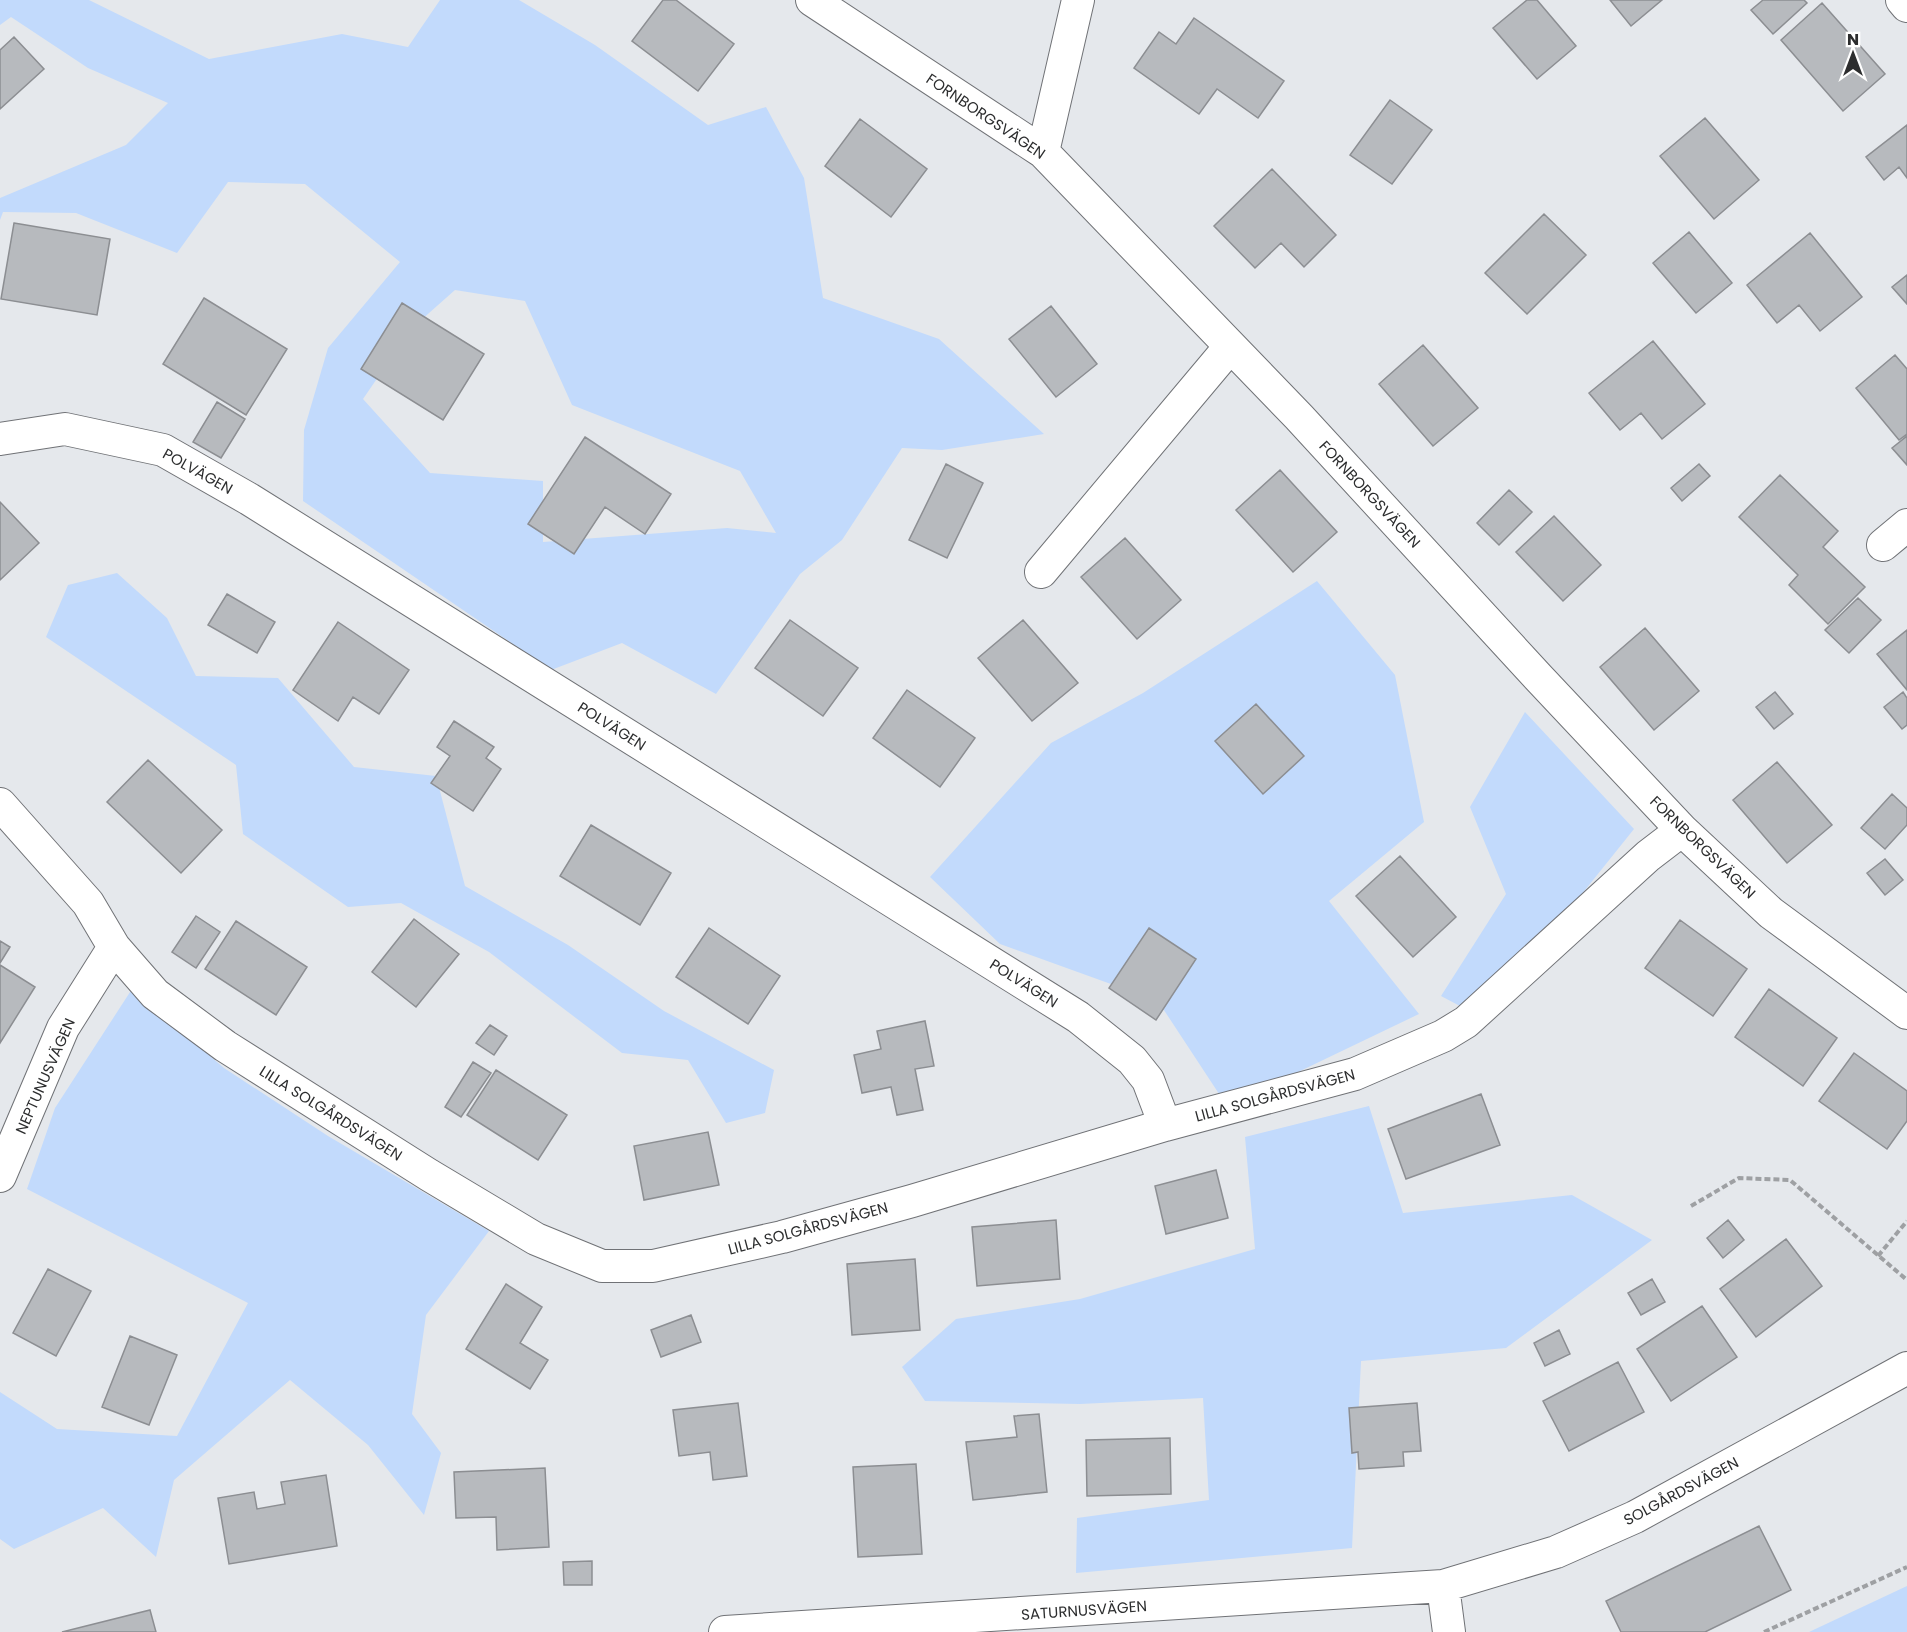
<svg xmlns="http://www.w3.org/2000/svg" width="1907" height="1632" font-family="Poppins,sans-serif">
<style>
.green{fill:#c2dafc;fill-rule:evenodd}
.building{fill:#b7babe;stroke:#8c8e92;stroke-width:1.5}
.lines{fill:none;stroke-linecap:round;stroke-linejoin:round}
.street-casing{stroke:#707276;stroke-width:34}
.path{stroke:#9ea0a3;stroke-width:4;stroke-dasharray:6 3;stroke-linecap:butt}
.street{stroke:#fff;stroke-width:32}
.labels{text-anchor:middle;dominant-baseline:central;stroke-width:6;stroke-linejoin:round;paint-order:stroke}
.street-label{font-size:15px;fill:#2c2d2e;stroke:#fff}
</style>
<rect width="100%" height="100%" fill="#e5e8ec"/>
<!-- green -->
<path class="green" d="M 0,0 L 89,0 L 209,59 L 342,34 L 408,47 L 440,0 L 519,0 L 595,45 L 708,125 L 766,107 L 804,178 L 823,298 L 939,339 L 1044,434 L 942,450 L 902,448 L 842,540 L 800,574 L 716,694 L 622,643 L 551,670 L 303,501 L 304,430 L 328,348 L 400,262 L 305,184 L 228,182 L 177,253 L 76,213 L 3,212 L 0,220 L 0,198 L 126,145 L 168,103 L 88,68 L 11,17 L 0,25 ZM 455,290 L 525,301 L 572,405 L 740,471 L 776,533 L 727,528 L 543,542 L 543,481 L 430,473 L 363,399 L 411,329 Z
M 117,573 L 167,618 L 196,676 L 278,678 L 354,767 L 436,776 L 465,886 L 568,945 L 664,1011 L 774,1070 L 765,1113 L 726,1123 L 688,1060 L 622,1053 L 489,952 L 401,903 L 348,907 L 243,834 L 236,765 L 46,637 L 68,585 Z
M 1317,581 L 1395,675 L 1424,822 L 1329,901 L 1419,1014 L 1227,1106 L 1158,1001 L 1000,944 L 930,877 L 1051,743 L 1143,693 Z
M 1525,712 L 1634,829 L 1557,925 L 1475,1014 L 1441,996 L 1506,894 L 1470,807 Z
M 132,989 L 224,1068 L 328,1136 L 489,1231 L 426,1315 L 412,1414 L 441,1453 L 424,1515 L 368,1445 L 290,1380 L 174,1480 L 156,1557 L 103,1508 L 14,1549 L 0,1539 L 0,1392 L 57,1429 L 177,1436 L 248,1303 L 27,1189 L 55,1108 Z
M 1369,1106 L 1403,1213 L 1572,1195 L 1652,1240 L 1506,1348 L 1361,1361 L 1352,1548 L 1076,1573 L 1077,1518 L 1209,1500 L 1203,1398 L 1080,1404 L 925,1401 L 902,1367 L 956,1319 L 1080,1299 L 1255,1249 L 1245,1137 Z
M 1907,1586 L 1907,1632 L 1809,1632 Z"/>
<!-- building -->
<path class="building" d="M 663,0 L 676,0 L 734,44 L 698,91 L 632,41 Z
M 1527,0 L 1537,0 L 1576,46 L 1537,79 L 1493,28 Z
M 1610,0 L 1662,0 L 1631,26 Z
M 1763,0 L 1804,0 L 1807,3 L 1773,34 L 1751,10 Z
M 1822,3 L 1885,74 L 1843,111 L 1781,40 Z
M 1194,18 L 1284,81 L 1258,118 L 1217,89 L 1199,114 L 1134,68 L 1159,32 L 1176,44 Z
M 14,37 L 44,69 L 0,109 L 0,50 Z
M 1390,100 L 1432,130 L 1392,184 L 1350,155 Z
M 1705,118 L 1759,180 L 1714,219 L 1660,156 Z
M 860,119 L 927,169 L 891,217 L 825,166 Z
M 1907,125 L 1907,178 L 1899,167 L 1884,180 L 1866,157 Z
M 1272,169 L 1336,235 L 1304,267 L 1281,243 L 1255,268 L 1214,226 Z
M 1544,214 L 1586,255 L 1527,314 L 1485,273 Z
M 14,223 L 110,239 L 97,315 L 1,299 Z
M 1689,232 L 1732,283 L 1696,313 L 1653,263 Z
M 1810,233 L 1862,297 L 1820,331 L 1799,305 L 1777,323 L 1747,285 Z
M 1907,275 L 1907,304 L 1892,287 Z
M 204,298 L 287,349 L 246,415 L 163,364 Z
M 402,303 L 484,354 L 443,420 L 361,369 Z
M 1051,306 L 1097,364 L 1056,397 L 1009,339 Z
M 1653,341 L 1705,404 L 1662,439 L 1641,413 L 1620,430 L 1589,393 Z
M 1423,345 L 1478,408 L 1433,446 L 1379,384 Z
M 1895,355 L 1907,369 L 1907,434 L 1899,440 L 1856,388 Z
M 217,402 L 245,419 L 221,458 L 193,442 Z
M 1907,436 L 1907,465 L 1892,448 Z
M 585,437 L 671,494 L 645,534 L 605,507 L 574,554 L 528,524 Z
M 946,464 L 983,483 L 947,558 L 909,540 Z
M 1699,464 L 1710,476 L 1682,501 L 1671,488 Z
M 1280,470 L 1337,532 L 1293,572 L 1236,510 Z
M 1780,475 L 1838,531 L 1823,547 L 1865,587 L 1828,624 L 1789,585 L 1798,575 L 1739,517 Z
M 1509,490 L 1532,512 L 1499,545 L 1477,523 Z
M 0,502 L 39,543 L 0,580 Z
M 1554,516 L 1601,565 L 1563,601 L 1516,552 Z
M 1125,538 L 1181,600 L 1137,639 L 1081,577 Z
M 227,594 L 275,622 L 257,653 L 208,625 Z
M 1858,598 L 1881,620 L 1849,653 L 1825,630 Z
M 790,620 L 858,668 L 823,716 L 755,668 Z
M 1023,620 L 1078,683 L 1032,721 L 978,658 Z
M 338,622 L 409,670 L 379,714 L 353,697 L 338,721 L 293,690 Z
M 1645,628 L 1699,691 L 1654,730 L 1600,667 Z
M 1907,630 L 1907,690 L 1877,654 Z
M 907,690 L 975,738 L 940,787 L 873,738 Z
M 1775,692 L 1793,714 L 1774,729 L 1756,707 Z
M 1903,692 L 1907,698 L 1907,725 L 1902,729 L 1884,707 Z
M 1256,704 L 1304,756 L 1263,794 L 1215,741 Z
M 454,721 L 494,747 L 486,758 L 501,769 L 473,811 L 431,783 L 450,756 L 437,747 Z
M 148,760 L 222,830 L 181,873 L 107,802 Z
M 1777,762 L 1832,825 L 1787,863 L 1733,800 Z
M 1892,794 L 1907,808 L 1907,825 L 1885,849 L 1861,828 Z
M 591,825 L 671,873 L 640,925 L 560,876 Z
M 1400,856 L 1456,917 L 1413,957 L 1356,896 Z
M 1885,859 L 1903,880 L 1885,895 L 1867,873 Z
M 196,916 L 220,932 L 196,968 L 172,952 Z
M 414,919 L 459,954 L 416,1007 L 372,972 Z
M 1680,920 L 1747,969 L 1713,1016 L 1645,968 Z
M 236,921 L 307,967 L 276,1015 L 205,969 Z
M 709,928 L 780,976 L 748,1024 L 676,977 Z
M 1149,928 L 1196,959 L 1156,1020 L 1109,988 Z
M 0,941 L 10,947 L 0,963 Z
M 0,965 L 35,987 L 0,1043 Z
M 1769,989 L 1837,1038 L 1803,1086 L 1735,1037 Z
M 925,1021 L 934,1066 L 915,1069 L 923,1110 L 897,1115 L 891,1087 L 862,1093 L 854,1055 L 881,1049 L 877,1031 Z
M 490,1025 L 507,1036 L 494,1055 L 476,1043 Z
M 1854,1053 L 1907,1091 L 1907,1121 L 1887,1149 L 1819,1101 Z
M 473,1062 L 491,1073 L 461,1117 L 445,1107 Z
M 496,1070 L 567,1115 L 538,1160 L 467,1115 Z
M 1481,1094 L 1500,1145 L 1406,1179 L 1388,1129 Z
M 708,1132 L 719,1185 L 644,1200 L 634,1146 Z
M 1216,1170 L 1228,1218 L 1166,1234 L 1155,1186 Z
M 1056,1220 L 1060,1279 L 977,1286 L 972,1227 Z
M 1728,1220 L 1744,1240 L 1723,1258 L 1707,1238 Z
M 1786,1239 L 1822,1286 L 1756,1337 L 1720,1289 Z
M 915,1259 L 920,1330 L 852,1335 L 847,1264 Z
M 48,1269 L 91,1291 L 56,1356 L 13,1333 Z
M 1652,1279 L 1665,1302 L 1641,1315 L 1628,1293 Z
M 506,1284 L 542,1307 L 520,1343 L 548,1360 L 530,1389 L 466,1349 Z
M 1702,1306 L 1737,1357 L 1671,1401 L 1637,1349 Z
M 691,1315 L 701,1342 L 661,1357 L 651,1330 Z
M 1559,1330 L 1570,1354 L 1545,1366 L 1534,1343 Z
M 130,1336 L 177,1355 L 149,1425 L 102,1407 Z
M 1618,1362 L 1644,1412 L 1569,1451 L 1543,1401 Z
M 738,1403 L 747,1476 L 713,1480 L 710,1452 L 679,1456 L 673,1410 Z
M 1417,1403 L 1421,1451 L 1403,1452 L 1404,1466 L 1359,1469 L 1358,1452 L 1352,1453 L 1349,1408 Z
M 1039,1414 L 1047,1492 L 973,1500 L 966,1442 L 1017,1437 L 1014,1416 Z
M 1170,1438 L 1171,1494 L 1087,1496 L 1086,1440 Z
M 916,1464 L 922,1554 L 858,1557 L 853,1467 Z
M 545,1468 L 549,1547 L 497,1550 L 496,1517 L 456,1518 L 454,1472 Z
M 326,1475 L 337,1546 L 229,1564 L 218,1498 L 254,1492 L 257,1509 L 285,1504 L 281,1482 Z
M 1759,1526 L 1791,1590 L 1705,1632 L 1621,1632 L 1606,1601 Z
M 592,1561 L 592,1585 L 564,1585 L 563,1562 Z
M 150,1610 L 156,1632 L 62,1632 Z"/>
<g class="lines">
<defs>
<path id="street" d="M 812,0 L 1043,152 L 1299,417 L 1538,677 L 1682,830 L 1771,913 L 1907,1013
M 1902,0 L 1907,6
M 1043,152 L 1078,0
M 0,439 L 65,429 L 163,450 L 249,499 L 1078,1017 L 1132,1060 L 1148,1080 L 1165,1125
M 1883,545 L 1907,525
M 1041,572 L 1229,348
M 0,804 L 88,903 L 114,947 L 155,994 L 225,1046 L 429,1175 L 536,1239 L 602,1266 L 653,1266 L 782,1237 L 912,1201 L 1165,1125 L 1355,1074 L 1443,1036 L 1466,1022 L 1648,856 L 1682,830
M 0,1176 L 63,1028 L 114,947
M 1443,1586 L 1449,1632
M 725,1632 L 1443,1586 L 1556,1552 L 1635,1517 L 1907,1368"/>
</defs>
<!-- street casing -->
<use href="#street" class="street-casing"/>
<!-- path -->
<path class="path" d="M 1691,1206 L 1739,1178 L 1790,1180 L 1907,1280
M 1878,1256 L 1907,1221
M 1764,1632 L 1907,1567"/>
<!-- street -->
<use href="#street" class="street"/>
</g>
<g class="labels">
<!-- street labels -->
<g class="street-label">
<text transform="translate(986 116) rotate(34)">FORNBORGSVÄGEN</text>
<text transform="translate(198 471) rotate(29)">POLVÄGEN</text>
<text transform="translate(1370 494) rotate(47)">FORNBORGSVÄGEN</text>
<text transform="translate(612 726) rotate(32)">POLVÄGEN</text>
<text transform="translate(1703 847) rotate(44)">FORNBORGSVÄGEN</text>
<text transform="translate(1024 983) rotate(32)">POLVÄGEN</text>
<text transform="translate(45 1076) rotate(-66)">NEPTUNUSVÄGEN</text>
<text transform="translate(1275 1095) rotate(-15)">LILLA SOLGÅRDSVÄGEN</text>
<text transform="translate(331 1113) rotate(32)">LILLA SOLGÅRDSVÄGEN</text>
<text transform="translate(808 1228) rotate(-15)">LILLA SOLGÅRDSVÄGEN</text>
<text transform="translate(1681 1491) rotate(-28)">SOLGÅRDSVÄGEN</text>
<text transform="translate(1084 1610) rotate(-4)">SATURNUSVÄGEN</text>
</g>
</g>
<!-- north arrow -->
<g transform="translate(1853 54)" stroke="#ffffff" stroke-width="4.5" paint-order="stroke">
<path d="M0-4.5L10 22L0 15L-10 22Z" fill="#2c2d2e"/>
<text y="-9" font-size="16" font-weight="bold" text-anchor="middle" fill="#2c2d2e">N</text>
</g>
</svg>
